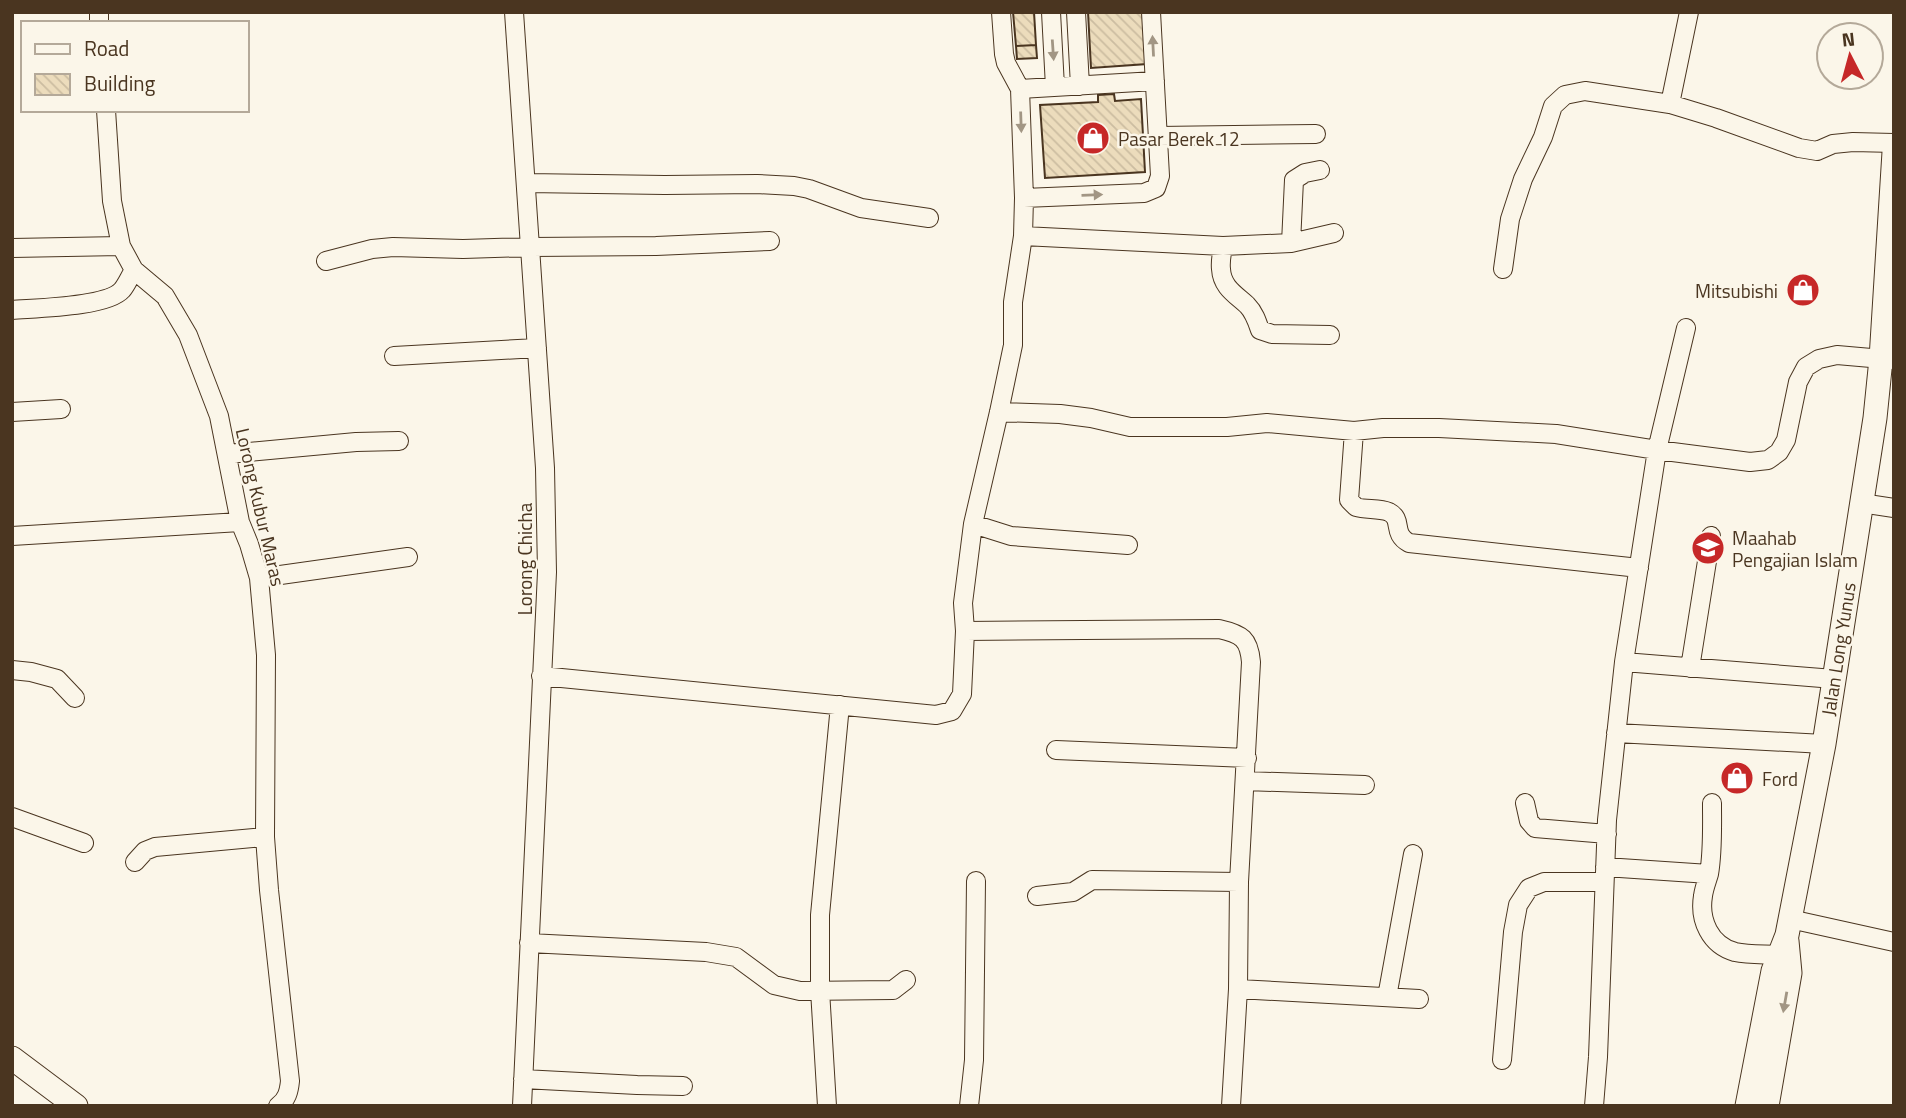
<svg xmlns="http://www.w3.org/2000/svg" width="1906" height="1118" font-family="'Titillium Web',sans-serif">
<style>
.building{fill:url(#building-back-hatch);stroke:#4a3520;stroke-width:2}
.lines{fill:none;stroke-linecap:round;stroke-linejoin:round}
.minor-casing{stroke:#4a3520;stroke-width:20}
.major-casing{stroke:#4a3520;stroke-width:25}
.minor{stroke:#fbf6e9;stroke-width:18}
.major{stroke:#fbf6e9;stroke-width:23}
.oneway{fill:#a29684}
.labels{text-anchor:middle;dominant-baseline:central;stroke-width:5;stroke-linejoin:round;paint-order:stroke}
.poi-label{font-size:19px;fill:#4a3520;stroke:#fbf6e9;text-anchor:start}
.street-label{font-size:19px;fill:#4a3520;stroke:#fbf6e9}
</style>
<defs>
<pattern id="building-back-hatch" width="6" height="6" patternUnits="userSpaceOnUse" patternTransform="scale(1.75)"><rect width="6" height="6" fill="#ecdcbc"/><path d="M-1 5l2 2M0 0l6 6M5-1l2 2" fill="none" stroke="#ccbda1"/></pattern>
</defs>
<rect width="100%" height="100%" fill="#fbf6e9"/>
<!-- building -->
<path class="building" d="M 1013,12 L 1034,12 L 1036,45 L 1016,46 Z
M 1088,12 L 1145,12 L 1147,64 L 1091,68 Z
M 1036,45 L 1037,58 L 1017,59 L 1016,46 Z
M 1114,94 L 1115,101 L 1141,99 L 1145,172 L 1045,178 L 1040,105 L 1098,102 L 1098,95 Z"/>
<g class="lines">
<defs>
<path id="minor" d="M 99,12 L 99,23
M 514,12 L 545,468 L 547,572 L 522,1106
M 1001,12 L 1004,54 L 1006,63 L 1020,89
M 1051,12 L 1055,87
M 1076,12 L 1080,86
M 1670,104 L 1689,12
M 106,110 L 112,201 L 121,246 L 134,270 L 165,296 L 188,335 L 219,416 L 240,522 L 249,544 L 259,578 L 266,655 L 265,837 L 269,890 L 290,1081 C 289,1091 287,1100 278,1106
M 1158,136 L 1316,134
M 527,183 L 665,185 L 757,184 L 794,186 L 809,189 L 861,208 L 929,218
M 1024,198 L 1144,193 L 1156,188 L 1160,176 L 1151,12
M 1023,236 L 1223,246 L 1291,243 L 1294,180 L 1305,173 L 1320,170
M 1291,243 L 1334,233
M 1223,246 C 1222,253 1220,261 1221,269 C 1222,287 1235,294 1247,305 C 1254,312 1257,321 1260,330 L 1272,334 L 1330,335
M 12,248 L 121,246
M 326,261 L 372,249 L 393,247 L 463,249 L 531,247 L 656,246 L 770,241
M 1503,269 L 1510,219 L 1523,179 L 1543,137 L 1553,106 L 1565,95 L 1585,91 L 1670,104 L 1716,118 L 1799,148 L 1817,151 L 1833,144 L 1853,142 L 1894,143
M 12,310 C 36,308 107,307 122,290 C 127,284 130,276 134,270
M 394,356 L 537,348
M 12,412 L 61,409
M 999,412 L 1060,414 L 1091,418 L 1130,427 L 1227,427 L 1267,423 L 1354,431 L 1383,428 L 1439,428 L 1556,434 L 1657,450 L 1750,462 L 1768,460 L 1779,452 L 1786,440 L 1798,382 L 1806,367 L 1819,359 L 1837,355 L 1894,360
M 1354,431 L 1349,500 L 1356,507 C 1366,510 1379,508 1389,512 C 1404,520 1391,533 1409,543 L 1639,568
M 228,454 L 356,442 L 399,441
M 1861,503 L 1894,508
M 973,524 L 1011,536 L 1128,545
M 12,536 L 240,522
M 259,578 L 408,557
M 965,631 L 1219,629 C 1242,634 1249,639 1251,662 L 1239,882 L 1238,989 L 1231,1106
M 1624,662 L 1834,679
M 1690,668 L 1711,536
M 12,670 L 31,672 L 57,679 L 75,698
M 541,676 L 936,715 L 952,711 L 962,694 L 965,631 L 963,603 L 973,524 L 999,412 L 1013,345 L 1013,302 L 1023,236 L 1024,198 L 1020,89 L 1155,81
M 1616,733 L 1824,744
M 1056,750 L 1247,758
M 1245,781 L 1365,785
M 1525,803 L 1529,821 L 1535,828 L 1607,834
M 1712,803 C 1712,827 1713,851 1709,874 C 1707,881 1704,888 1703,896 C 1699,920 1710,945 1735,952 C 1749,955 1765,954 1779,955
M 12,817 L 84,843
M 135,862 L 145,851 L 155,847 L 265,837
M 1605,867 L 1709,874
M 1037,896 L 1073,892 L 1092,880 L 1239,882
M 1790,919 L 1894,942
M 529,943 L 706,952 L 736,957 L 774,985 L 800,991 L 893,990 L 906,980
M 1238,989 L 1419,999
M 1387,997 L 1413,854
M 1502,1060 L 1513,932 L 1518,905 L 1529,888 L 1544,882 L 1604,882
M 523,1079 L 637,1085 L 683,1086
M 827,1106 L 820,990 L 820,915 L 840,705
M 969,1106 L 974,1060 L 976,881
M 1594,1106 L 1598,1057 L 1607,820 L 1624,662 L 1657,450 L 1686,328"/>
<path id="major" d="M 12,1058 L 76,1106
M 1747,1106 L 1773,971 L 1787,935 L 1824,744 L 1875,418 L 1881,359 L 1894,152
M 1767,1106 L 1790,973 L 1787,941"/>
</defs>
<!-- minor casing -->
<use href="#minor" class="minor-casing"/>
<!-- major casing -->
<use href="#major" class="major-casing"/>
<!-- minor -->
<use href="#minor" class="minor"/>
<!-- major -->
<use href="#major" class="major"/>
</g>
<!-- one-way arrows -->
<defs><path id="oneway-solid" d="M-6-.8H1V-3.2L6.5 0L1 3.2V.8H-6Z" transform="scale(1.75)"/></defs>
<g class="oneway">
<use href="#oneway-solid" transform="translate(1153 46) rotate(-93)"/>
<use href="#oneway-solid" transform="translate(1053 50) rotate(86)"/>
<use href="#oneway-solid" transform="translate(1021 122) rotate(88)"/>
<use href="#oneway-solid" transform="translate(1092 195) rotate(-2)"/>
<use href="#oneway-solid" transform="translate(1785 1002) rotate(100)"/>
</g>
<!-- icons -->
<defs>
<symbol id="shop-disc" viewBox="-11 -11 22 22"><circle r="9.5" fill="#c62828" stroke="#fbf6e9"/><path d="M-5-2.5h2.3a2.7 3.5 0 0 1 5.4 0H5L5.5 6h-11ZM-1.5-2.5h3a1.5 2.3 0 0 0-3 0Z" fill="#fff"/></symbol>
<symbol id="school-disc" viewBox="-11 -11 22 22"><circle r="9.5" fill="#c62828" stroke="#fbf6e9"/><path d="M0-5L7-2L0 1L-7-2ZM-4 1L0 2.5L4 1V4Q0 6-4 4Z" fill="#fff"/></symbol>
</defs>
<g fill-rule="evenodd">
<use href="#shop-disc" x="1074" y="119" width="38" height="38"/>
<use href="#shop-disc" x="1784" y="271" width="38" height="38"/>
<use href="#school-disc" x="1689" y="529" width="38" height="38"/>
<use href="#shop-disc" x="1718" y="759" width="38" height="38"/>
</g>
<g class="labels">
<!-- poi labels -->
<g class="poi-label">
<text x="1118" y="138">Pasar Berek 12</text>
<text x="1778" y="290" text-anchor="end">Mitsubishi</text>
<text x="1732" y="537">Maahab<tspan x="1732" dy="22">Pengajian Islam</tspan></text>
<text x="1762" y="778">Ford</text>
</g>
<!-- street labels -->
<g class="street-label">
<text transform="translate(261 507) rotate(77)">Lorong Kubur Maras</text>
<text transform="translate(524 559) rotate(-90)">Lorong Chicha</text>
<text transform="translate(1838 649) rotate(-81)">Jalan Long Yunus</text>
</g>
</g>
<!-- border -->
<rect width="1906" height="1118" fill="none" stroke="#4a3520" stroke-width="28"/>
<!-- legend -->
<rect x="21" y="21" width="228" height="91" fill="#fbf6e9" stroke="#b4a999" stroke-width="2"/>
<rect x="35" y="44" width="35" height="10" fill="#fbf6e9" stroke="#b4a999" stroke-width="2"/>
<text x="84" y="56" font-size="21" fill="#4a3520">Road</text>
<rect x="35" y="74" width="35" height="21" fill="url(#building-back-hatch)" stroke="#b4a999" stroke-width="2"/>
<text x="84" y="91" font-size="21" fill="#4a3520">Building</text>
<!-- north arrow -->
<g transform="translate(1850 56) rotate(354)"><circle r="33" fill="#fbf6e9" stroke="#b4a999" stroke-width="2"/>
<path d="M0-5L12 26L0 18L-12 26Z" fill="#c62828"/>
<text y="-10" font-size="19" font-weight="bold" text-anchor="middle" fill="#4a3520">N</text>
</g>
</svg>
